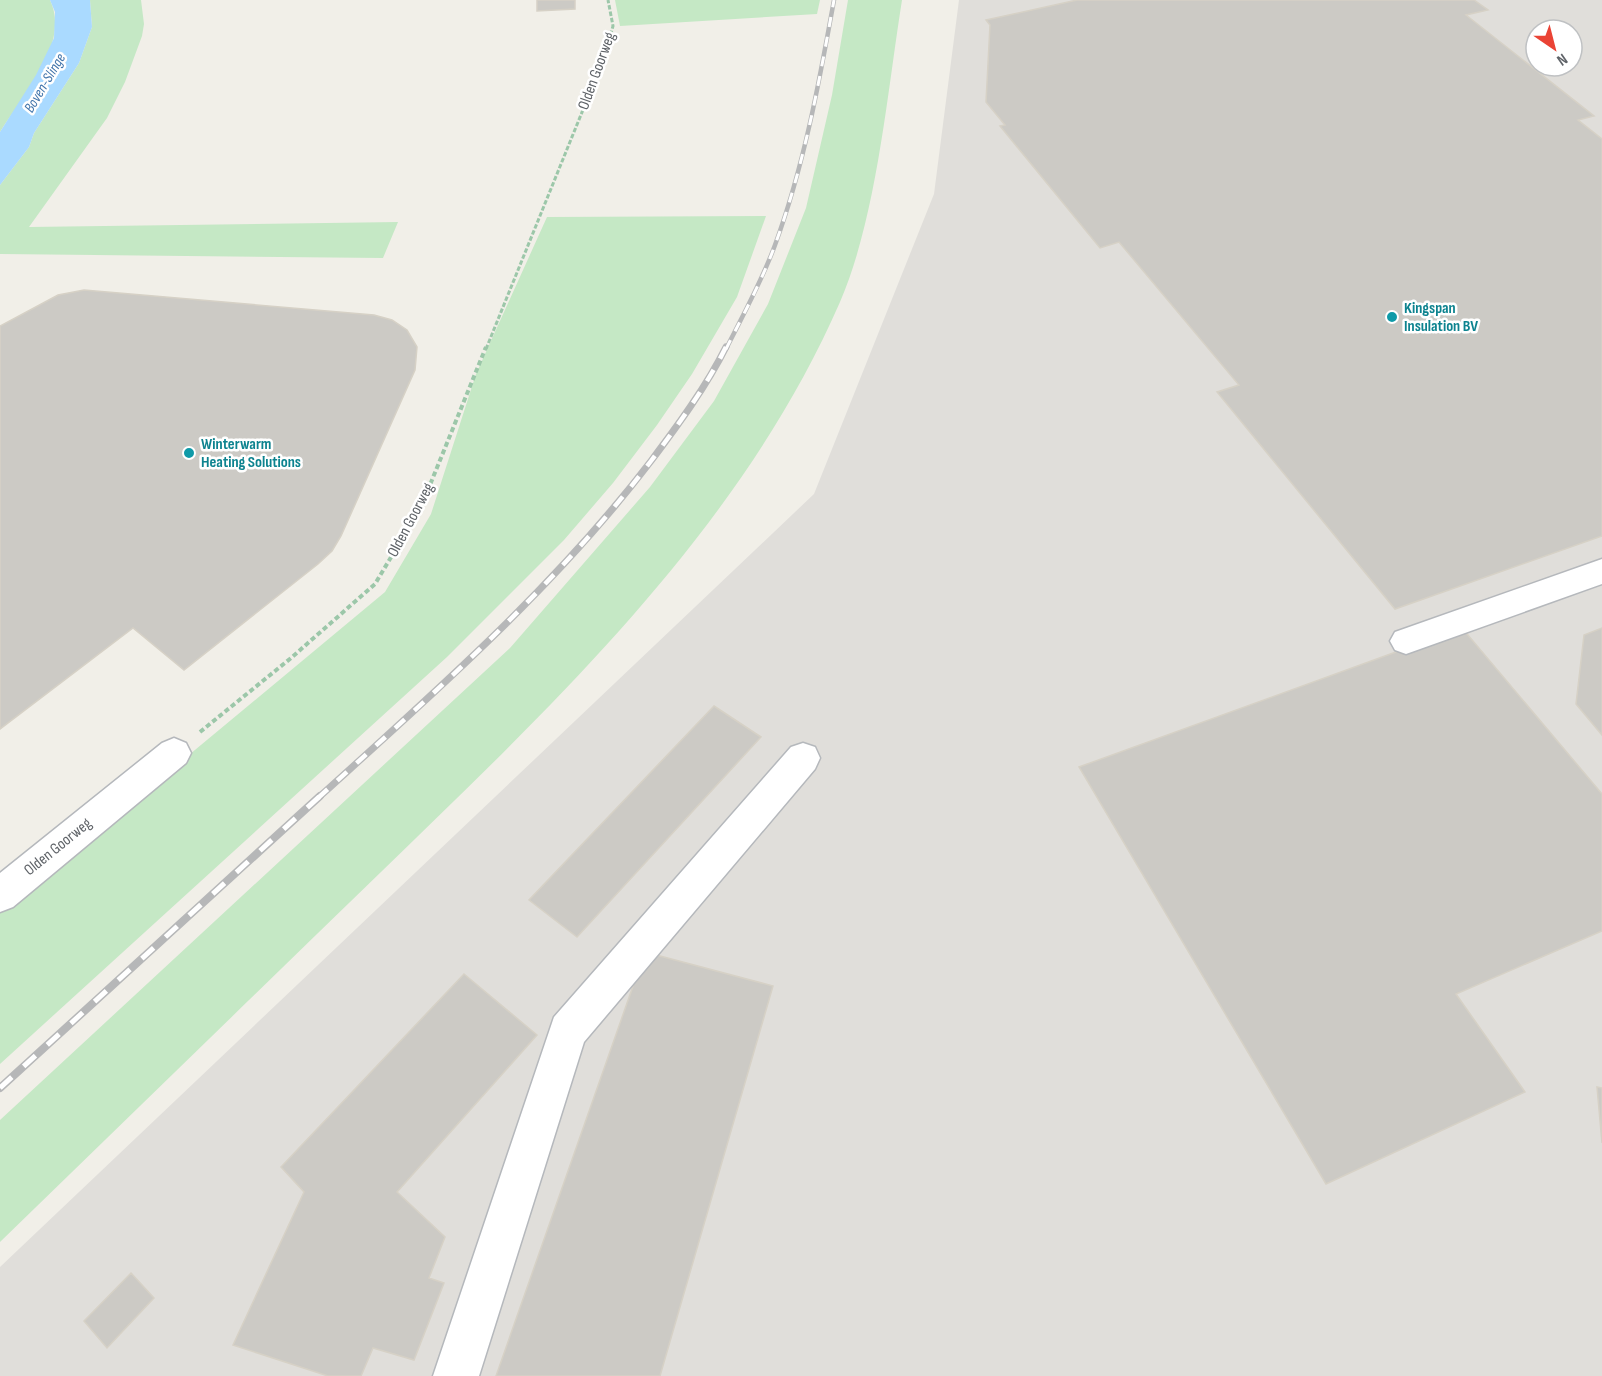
<svg xmlns="http://www.w3.org/2000/svg" width="1602" height="1376" font-family="'Sofia Sans Condensed',sans-serif">
<style>
.industrial{fill:#e0deda;fill-rule:evenodd}
.green{fill:#c5e8c5}
.water{fill:#aadaff}
.building{fill:#cccac5;stroke:#d6d1c6;stroke-width:1.5}
.lines{fill:none;stroke-linecap:round;stroke-linejoin:round}
.minor-casing{stroke:#b5b8bc;stroke-width:3}
.path-far1{stroke:#9cc7a9;stroke-width:3;stroke-dasharray:4.5 2;stroke-linecap:butt}
.path{stroke:#9cc7a9;stroke-width:4;stroke-dasharray:5 3;stroke-linecap:butt}
.minor{fill:#fff;fill-rule:evenodd}
.rail-far2-casing{stroke:#b6b7b8;stroke-width:4.5}
.rail-far1-casing{stroke:#b6b7b8;stroke-width:7}
.rail-casing{stroke:#b6b7b8;stroke-width:8}
.rail-far2{stroke:#fff;stroke-width:3;stroke-dasharray:10;stroke-linecap:butt}
.rail-far1{stroke:#fff;stroke-width:4.5;stroke-dasharray:13;stroke-linecap:butt}
.rail{stroke:#fff;stroke-width:5;stroke-dasharray:16;stroke-linecap:butt}
.culture-dot{fill:#0f9aa8;stroke:#fff;stroke-width:2}
.labels{text-anchor:middle;dominant-baseline:central;stroke-width:5;stroke-linejoin:round;paint-order:stroke}
.far-water-label{font-size:15px;font-style:italic;fill:#4174aa;stroke:#fff}
.street-label{font-size:16px;fill:#5f6368;stroke:#fff}
.culture-label{font-size:16px;font-weight:bold;fill:#0d838f;stroke:#fff;text-anchor:start}
</style>
<rect width="100%" height="100%" fill="#f1efe8"/>
<!-- industrial -->
<path class="industrial" d="M 959,0 L 1602,0 L 1602,1376 L 0,1376 L 0,1267 L 814,494 L 934,194 ZM 1536,30 L 1572,30 L 1572,66 L 1536,66 Z"/>
<!-- green -->
<path class="green" d="M 0,0 L 50,0 C 71,45 22,96 0,132 Z
M 90,0 L 141,0 L 144,24 L 142,36 L 125,82 L 107,118 L 29,227 L 398,222 L 383,258 L 0,254 L 0,185 L 29,147 L 34,133 L 79,63 L 92,27 Z
M 615,0 L 820,0 L 817,14 L 620,26 Z
M 848,0 L 902,0 C 887,94 877,216 840,302 C 741,529 555,703 381,872 C 254,995 127,1119 0,1242 L 0,1120 L 510,648 L 650,487 L 714,401 L 768,304 L 806,208 L 832,95 Z
M 766,216 L 737,297 L 692,374 L 657,425 L 613,483 L 564,540 L 447,657 L 0,1064 L 0,912 L 385,592 L 431,514 L 476,374 L 547,217 Z"/>
<!-- water -->
<path class="water" d="M 50,0 L 90,0 L 92,27 L 79,63 L 34,133 L 29,147 L 0,185 L 0,132 L 36,75 L 54,38 L 55,12 Z"/>
<!-- building -->
<path class="building" d="M 537,0 L 575,0 L 575,9 L 537,11 Z
M 1077,0 L 1474,0 L 1488,10 L 1466,15 L 1594,116 L 1578,120 L 1602,139 L 1602,536 L 1395,609 L 1217,392 L 1239,385 L 1119,242 L 1100,248 L 1000,126 L 1005,125 L 986,102 L 990,25 L 986,20 Z
M 84,290 L 374,315 L 392,320 L 407,330 L 417,347 L 415,370 L 341,536 L 332,551 L 318,564 L 184,670 L 133,628 L 0,729 L 0,326 L 58,295 Z
M 1462,628 L 1602,794 L 1602,931 L 1456,994 L 1525,1092 L 1326,1184 L 1079,767 Z
M 1602,628 L 1602,735 L 1576,704 L 1584,635 Z
M 714,706 L 761,737 L 577,937 L 529,900 Z
M 645,952 L 773,986 L 660,1376 L 496,1376 Z
M 464,974 L 537,1035 L 397,1192 L 445,1237 L 429,1278 L 444,1283 L 414,1360 L 373,1348 L 361,1376 L 328,1376 L 233,1345 L 304,1192 L 281,1167 Z
M 1597,1087 L 1602,1088 L 1602,1143 Z
M 131,1273 L 154,1298 L 107,1348 L 84,1321 Z"/>
<g class="lines">
<defs>
<path id="minor" d="M 1602,559 L 1602,584 L 1406,654 L 1395,650 L 1390,641 L 1395,632 Z
M 174,738 L 186,743 L 191,753 L 186,763 L 13,907 L 0,912 L 0,873 L 162,743 Z
M 803,743 L 815,747 L 820,758 L 815,769 L 584,1042 L 479,1376 L 433,1376 L 554,1017 L 791,747 Z"/>
</defs>
<!-- minor casing -->
<use href="#minor" class="minor-casing"/>
<!-- path-far1 -->
<path class="path-far1" d="M 486,349 L 604,58 L 613,26 L 608,0"/>
<!-- path -->
<path class="path" d="M 200,732 L 291,658 L 375,584 L 421,507 L 486,347"/>
<!-- minor -->
<use href="#minor" class="minor"/>
<defs>
<path id="rail-far2" d="M 726,349 C 743,315 762,281 775,245 C 804,166 819,83 834,0"/>
<path id="rail-far1" d="M 318,798 C 435,692 555,587 651,461 C 678,425 706,387 726,347"/>
<path id="rail" d="M 0,1088 L 320,796"/>
</defs>
<!-- rail-far2 casing -->
<use href="#rail-far2" class="rail-far2-casing"/>
<!-- rail-far1 casing -->
<use href="#rail-far1" class="rail-far1-casing"/>
<!-- rail casing -->
<use href="#rail" class="rail-casing"/>
<!-- rail-far2 -->
<use href="#rail-far2" class="rail-far2"/>
<!-- rail-far1 -->
<use href="#rail-far1" class="rail-far1"/>
<!-- rail -->
<use href="#rail" class="rail"/>
</g>
<!-- markers -->
<g class="culture-dot">
<circle cx="1392" cy="317" r="6"/>
<circle cx="189" cy="453" r="6"/>
</g>
<g class="labels">
<!-- far-water labels -->
<g class="far-water-label">
<text transform="translate(45 83) rotate(-59)">Boven-Slinge</text>
</g>
<!-- street labels -->
<g class="street-label">
<text transform="translate(597 71) rotate(-70)">Olden Goorweg</text>
<text transform="translate(411 520) rotate(-62)">Olden Goorweg</text>
<text transform="translate(58 847) rotate(-39)">Olden Goorweg</text>
</g>
<!-- culture labels -->
<g class="culture-label">
<text x="1404" y="308">Kingspan<tspan x="1404" dy="18">Insulation BV</tspan></text>
<text x="201" y="444">Winterwarm<tspan x="201" dy="18">Heating Solutions</tspan></text>
</g>
</g>
<!-- north arrow -->
<g transform="translate(1554 48) rotate(145)"><circle r="28" fill="#ffffff" stroke="#bfc1c3" stroke-width="1.5"/>
<path d="M0-4.5L10 22L0 15L-10 22Z" fill="#ea4335"/>
<text y="-9" font-size="16" font-weight="bold" text-anchor="middle" fill="#5f6368">N</text>
</g>
</svg>
